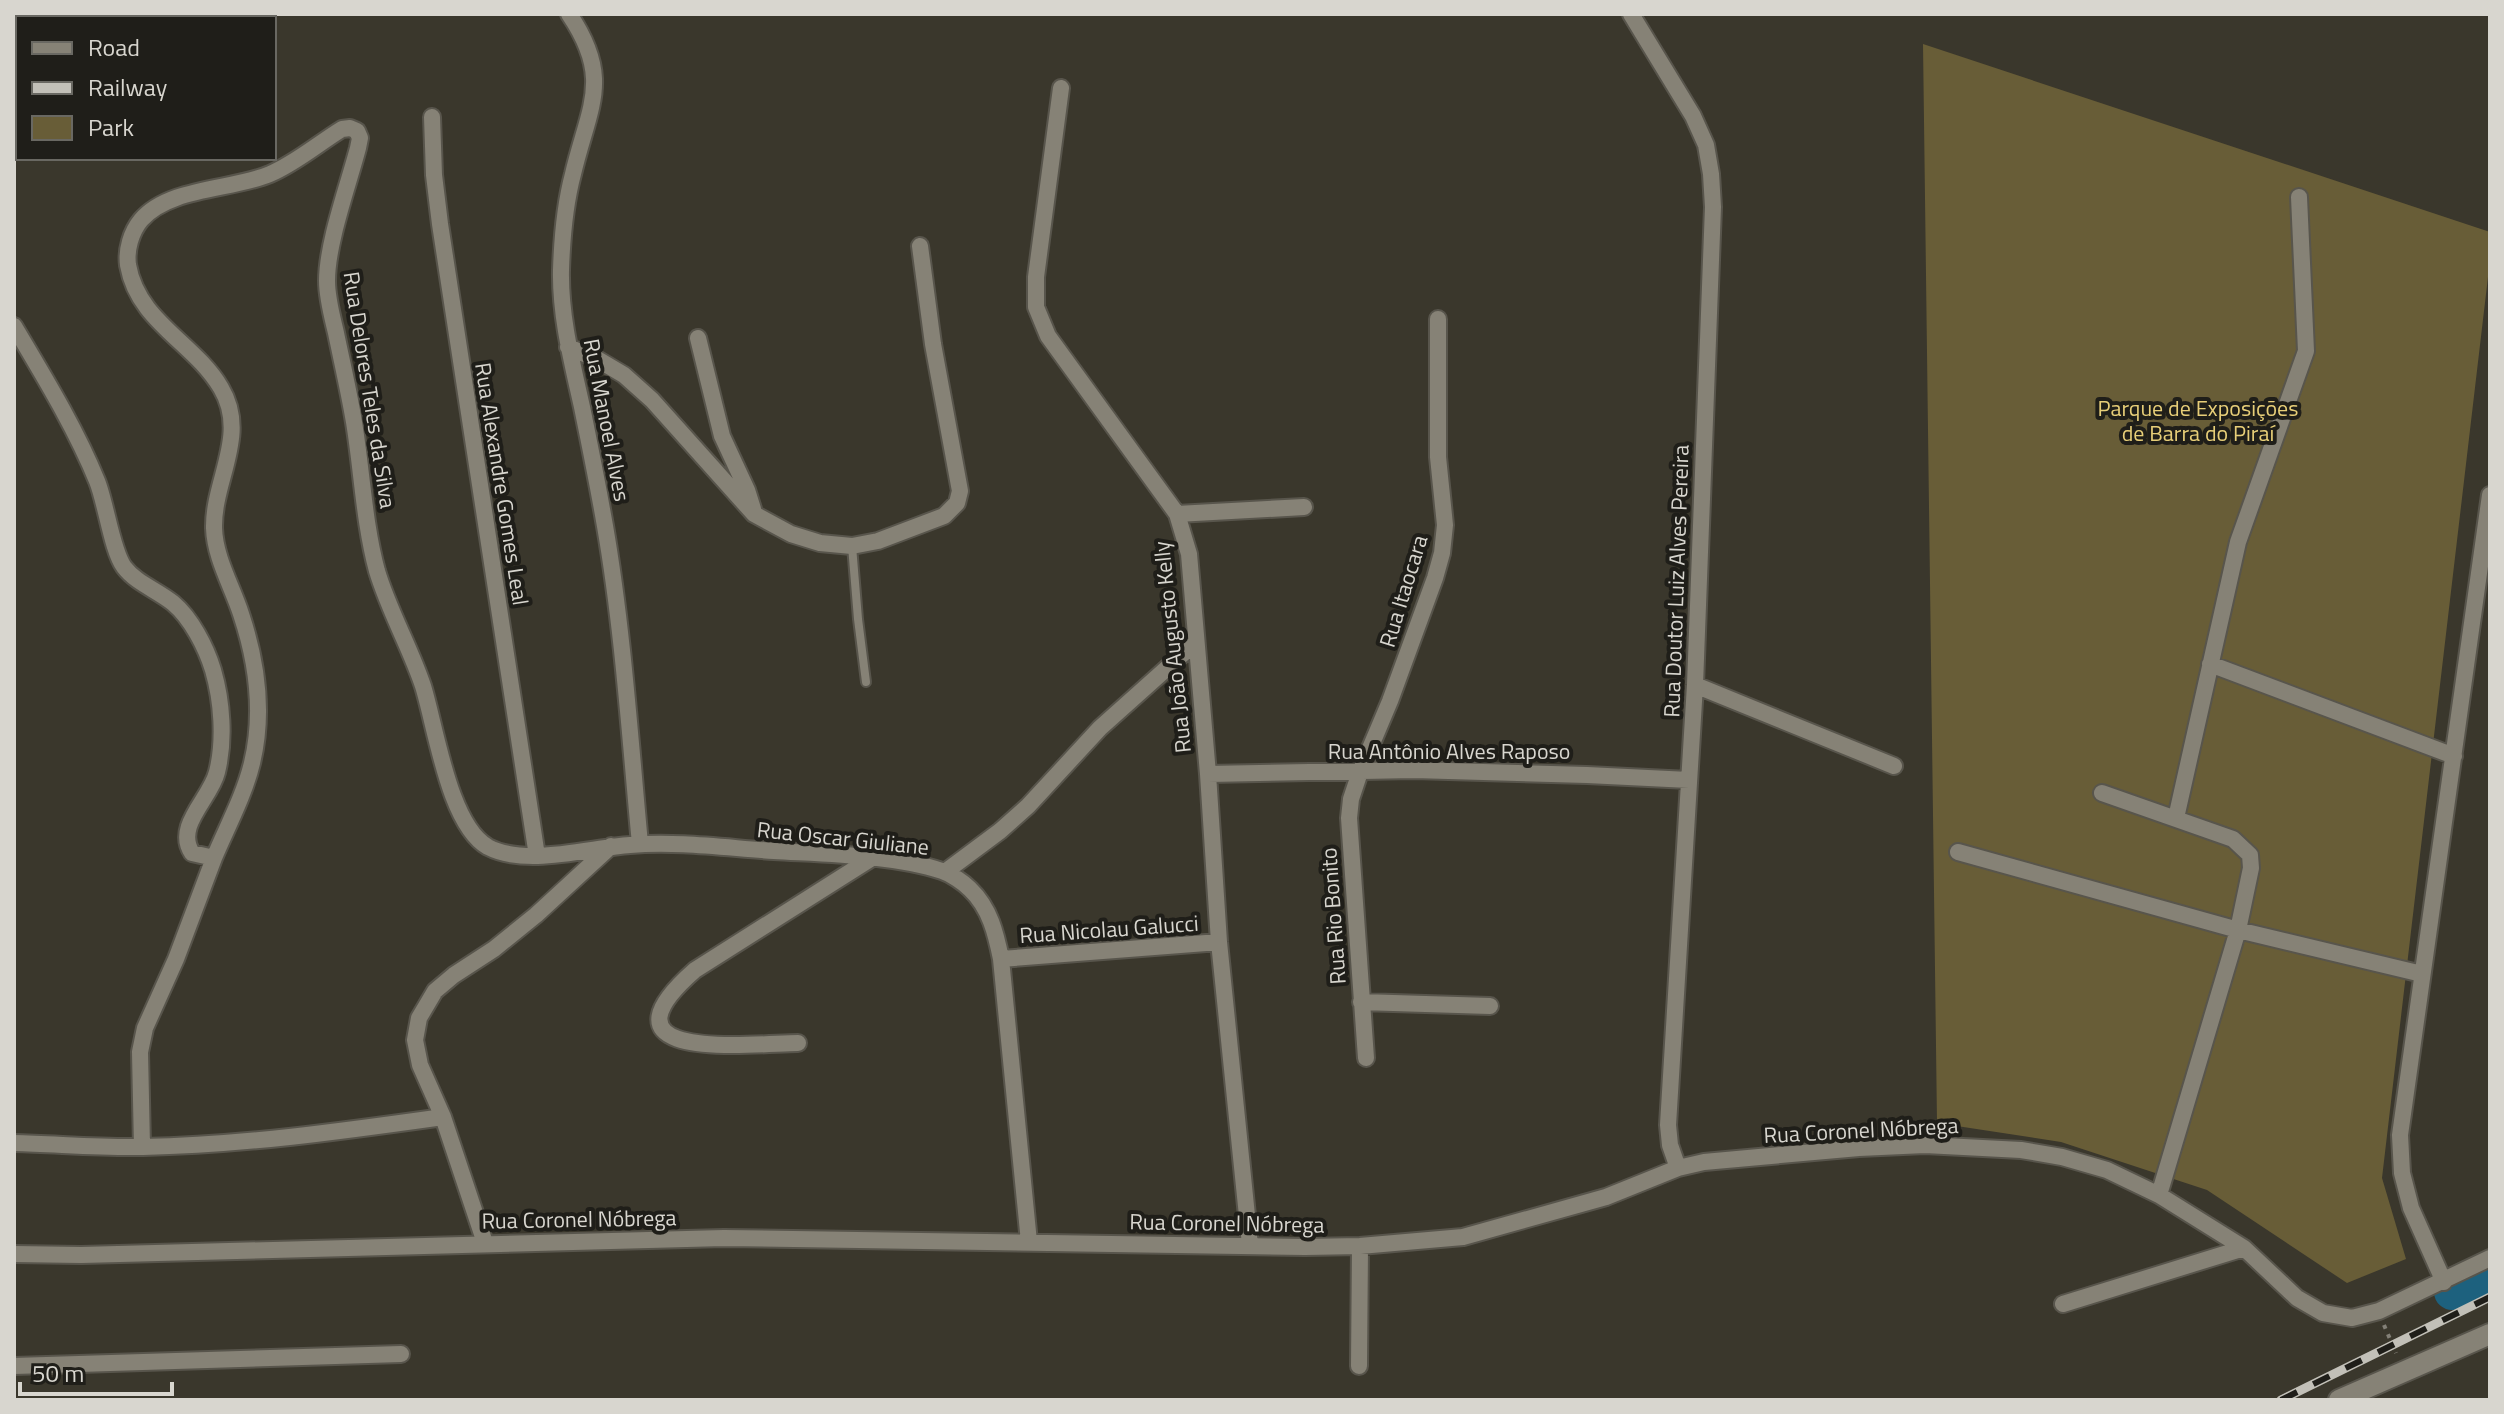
<svg xmlns="http://www.w3.org/2000/svg" width="2504" height="1414" font-family="'Titillium Web',sans-serif">
<style>
.green{fill:#685d37}
.lines{fill:none;stroke-linecap:round;stroke-linejoin:round}
.river{stroke:#1d617e;stroke-width:36}
.lane-casing{stroke:#58554c;stroke-width:12}
.street-casing{stroke:#58554c;stroke-width:20}
.secondary-casing{stroke:#58554c;stroke-width:24}
.path{stroke:#838077;stroke-width:4;stroke-dasharray:4 6;stroke-linecap:butt}
.lane{stroke:#868276;stroke-width:8}
.street{stroke:#868276;stroke-width:16}
.secondary{stroke:#868276;stroke-width:20}
.rail-casing{stroke:#c2c0b8;stroke-width:9}
.rail{stroke:#1f1e19;stroke-width:6;stroke-dasharray:18;stroke-linecap:butt}
.labels{text-anchor:middle;dominant-baseline:central;stroke-width:8;stroke-linejoin:round;paint-order:stroke}
.street-label{font-size:22px;fill:#d8d6cf;stroke:#1f1e19}
.park-label{font-size:22px;fill:#e7ce78;stroke:#1f1e19}
</style>
<rect width="100%" height="100%" fill="#3a372c"/>
<!-- green -->
<path class="green" d="M 1923,44 L 2490,232 L 2490,260 L 2382,1178 L 2406,1259 L 2347,1283 L 2207,1190 L 2061,1142 L 1937,1123 Z"/>
<g class="lines">
<!-- river -->
<path class="river" d="M 2452,1292 L 2490,1274"/>
<defs>
<path id="lane" d="M 852,546 L 858,619 L 866,682"/>
<path id="street" d="M 569,14 C 613,79 589,106 573,174 C 565,204 562,238 561,270 C 560,316 572,362 582,407 C 590,446 598,486 605,526 C 623,630 630,738 640,844
M 1631,14 L 1693,116 L 1706,145 L 1711,174 L 1713,207 L 1695,685 L 1668,1125 L 1670,1145 L 1678,1168
M 1061,88 L 1036,277 L 1036,307 L 1048,336 L 1177,514 L 1189,554 L 1208,774 L 1219,942 L 1250,1245
M 432,117 L 434,175 L 440,224 L 537,856
M 14,326 C 43,375 75,427 97,481 C 106,503 112,551 124,567 C 136,583 157,590 173,603 C 191,618 206,647 213,670 C 222,701 225,740 217,772 C 211,798 174,826 192,853 L 214,858 C 227,827 244,796 252,763 C 264,713 257,662 241,614 C 232,586 215,558 214,528 C 213,480 249,435 221,388 C 194,342 138,322 128,265 C 126,250 131,232 141,220 C 169,187 233,190 270,174 C 296,163 319,143 342,129 L 350,128 L 357,131 L 360,138 L 358,148 C 348,186 327,243 327,281 C 327,298 332,316 336,333 C 342,362 349,392 354,422 C 362,471 364,523 377,571 C 389,611 410,647 423,686 C 436,728 449,825 488,847 C 526,867 589,848 630,845 C 678,841 727,848 774,851 C 825,854 895,855 942,871 C 951,874 963,882 970,889 C 990,908 996,934 1001,959 L 1029,1242
M 698,338 L 722,436 L 747,490 L 753,509
M 568,347 L 597,359 L 624,375 L 652,400 L 754,514 L 791,534 L 820,543 L 852,546 L 878,541 L 944,516 L 957,503 L 960,491 L 933,344 L 920,246
M 1177,514 L 1304,507
M 2210,664 L 2454,756
M 1695,685 L 1894,766
M 1208,774 L 1414,770 L 1587,775 L 1689,780
M 2102,793 L 2233,839 L 2250,855 L 2251,868 L 2238,930 L 2159,1195
M 2176,818 L 2238,542 L 2306,351 L 2299,197
M 1958,852 L 2238,930 L 2422,974
M 945,872 L 1000,831 L 1028,806 L 1100,728 L 1195,643
M 1001,959 L 1219,942
M 1361,1002 L 1490,1006
M 798,1043 C 745,1044 590,1062 695,970 L 872,858
M 1366,1058 L 1349,818 L 1351,799 L 1360,772 L 1390,701 L 1435,578 L 1442,553 L 1445,525 L 1438,457 L 1438,319
M 14,1143 C 57,1144 100,1148 143,1147 C 244,1145 343,1131 443,1117
M 142,1147 L 140,1052 L 145,1028 L 176,959 L 214,858
M 485,1243 L 443,1117 L 420,1065 L 415,1040 L 419,1018 L 435,991 L 454,975 L 494,949 L 536,915 L 611,846
M 14,1254 L 81,1255 L 724,1238 L 1305,1247 L 1360,1246 L 1463,1237 L 1606,1197 L 1678,1168 L 1704,1162 L 1859,1148 L 1925,1145 L 2021,1150 L 2062,1157 L 2107,1170 L 2159,1195 L 2244,1248 L 2297,1298 L 2323,1313 L 2352,1318 L 2379,1311 L 2490,1258
M 2444,1282 L 2411,1208 L 2402,1173 L 2400,1135 L 2490,495
M 2063,1304 L 2244,1248
M 14,1366 L 401,1354
M 1359,1366 L 1360,1246"/>
<path id="secondary" d="M 2339,1400 L 2490,1334"/>
</defs>
<!-- lane casing -->
<use href="#lane" class="lane-casing"/>
<!-- street casing -->
<use href="#street" class="street-casing"/>
<!-- secondary casing -->
<use href="#secondary" class="secondary-casing"/>
<!-- path -->
<path class="path" d="M 2384,1325 L 2396,1353"/>
<!-- lane -->
<use href="#lane" class="lane"/>
<!-- street -->
<use href="#street" class="street"/>
<!-- secondary -->
<use href="#secondary" class="secondary"/>
<defs>
<path id="rail" d="M 2281,1400 L 2490,1297"/>
</defs>
<!-- rail casing -->
<use href="#rail" class="rail-casing"/>
<!-- rail -->
<use href="#rail" class="rail"/>
</g>
<g class="labels">
<!-- street labels -->
<g class="street-label">
<text transform="translate(370 390) rotate(81)">Rua Delores Teles da Silva</text>
<text transform="translate(607 420) rotate(79)">Rua Manoel Alves</text>
<text transform="translate(502 484) rotate(81)">Rua Alexandre Gomes Leal</text>
<text transform="translate(1676 581) rotate(-88)">Rua Doutor Luiz Alves Pereira</text>
<text transform="translate(1403 591) rotate(-73)">Rua Itaocara</text>
<text transform="translate(1172 647) rotate(-96)">Rua João Augusto Kelly</text>
<text x="1449" y="751">Rua Antônio Alves Raposo</text>
<text transform="translate(843 838) rotate(6)">Rua Oscar Giuliane</text>
<text transform="translate(1333 916) rotate(-94)">Rua Rio Bonito</text>
<text transform="translate(1109 929) rotate(-4)">Rua Nicolau Galucci</text>
<text transform="translate(1861 1130) rotate(-3)">Rua Coronel Nóbrega</text>
<text transform="translate(579 1219) rotate(-1)">Rua Coronel Nóbrega</text>
<text transform="translate(1227 1223) rotate(1)">Rua Coronel Nóbrega</text>
</g>
<!-- park labels -->
<g class="park-label">
<text x="2198" y="408">Parque de Exposições<tspan x="2198" dy="25">de Barra do Piraí</tspan></text>
</g>
</g>
<!-- border -->
<rect width="2504" height="1414" fill="none" stroke="#d8d6cf" stroke-width="32"/>
<!-- legend -->
<rect x="16" y="16" width="260" height="144" fill="#1f1e19" stroke="#696862" stroke-width="2"/>
<rect x="32" y="42" width="40" height="12" fill="#868276" stroke="#696862" stroke-width="2"/>
<text x="88" y="56" font-size="24" fill="#d8d6cf">Road</text>
<rect x="32" y="82" width="40" height="12" fill="#c2c0b8" stroke="#696862" stroke-width="2"/>
<text x="88" y="96" font-size="24" fill="#d8d6cf">Railway</text>
<rect x="32" y="116" width="40" height="24" fill="#685d37" stroke="#696862" stroke-width="2"/>
<text x="88" y="136" font-size="24" fill="#d8d6cf">Park</text>
<!-- scale -->
<path d="M20 1382v12h152v-12" fill="none" stroke="#d8d6cf" stroke-width="4"/>
<text x="32" y="1382" font-size="24" fill="#d8d6cf" stroke="#1f1e19" stroke-width="6" paint-order="stroke">50 m</text>
</svg>
